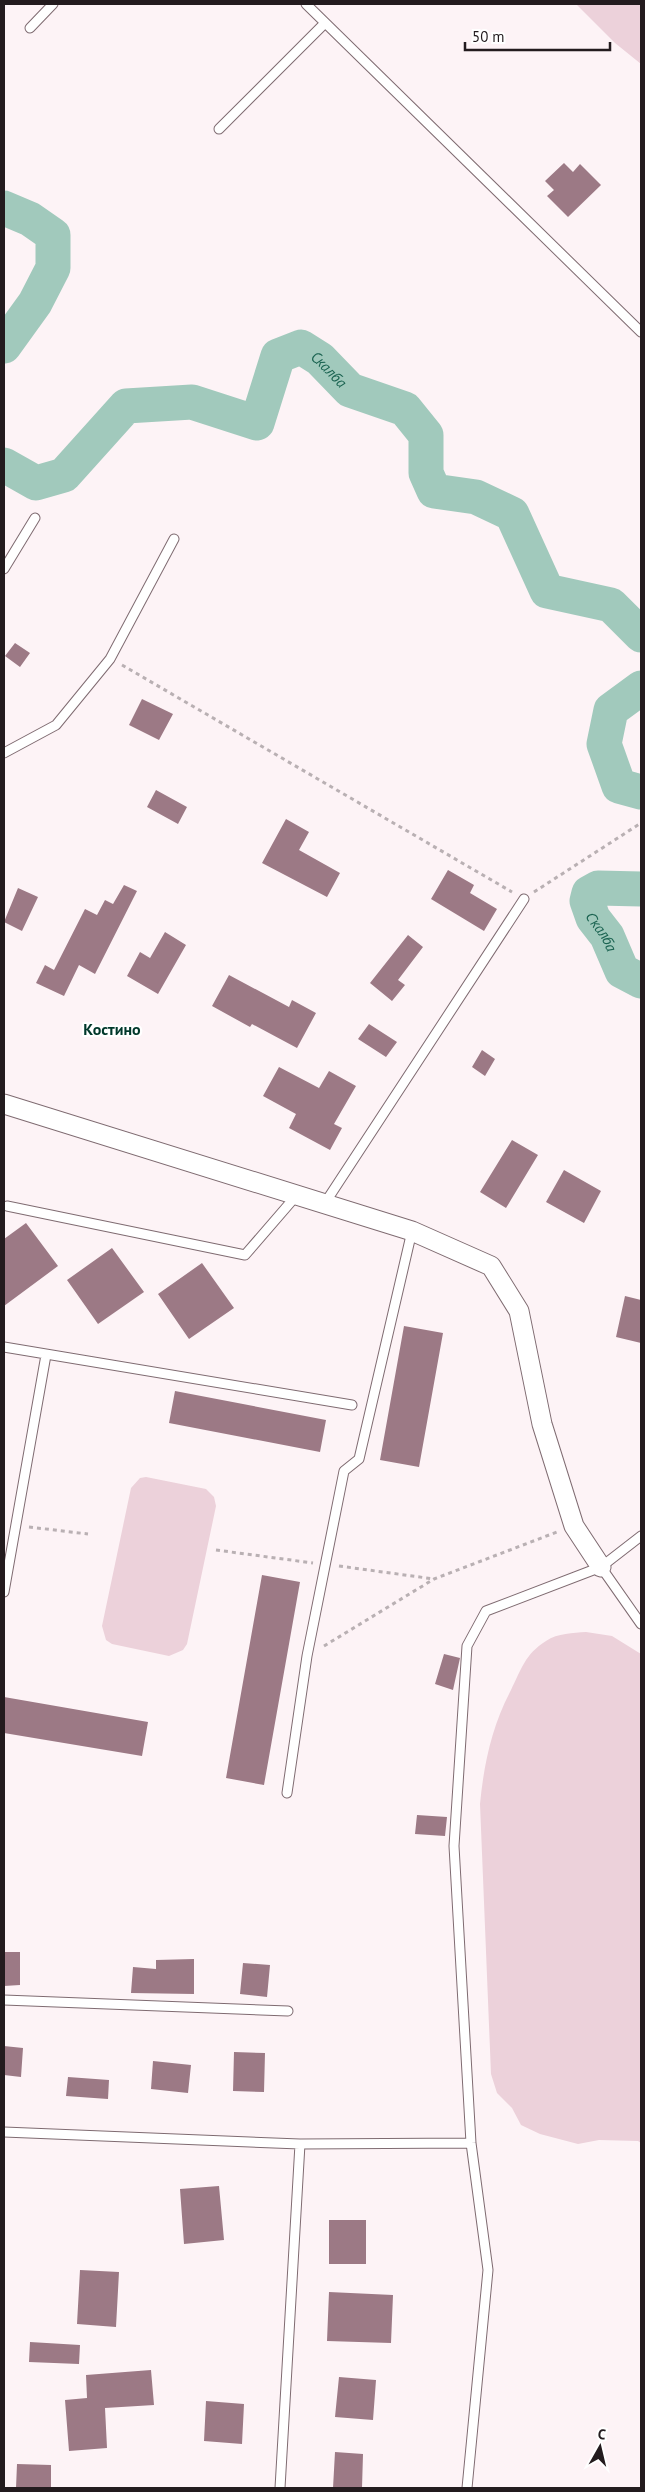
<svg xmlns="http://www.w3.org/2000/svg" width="645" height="2492" font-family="'PT Sans',sans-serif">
  <rect width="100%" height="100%" fill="#fdf3f6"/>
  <path fill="#ecd1da" d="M576 4H641V64L615 43Z
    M146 1477 206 1489 214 1497 216 1506 187 1644 183 1650 169 1656 112 1644 106 1640 102 1626 131 1488 140 1478Z
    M586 1632 612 1636 641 1654V2143L638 2141 599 2140 578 2144 540 2134 521 2125 512 2108 497 2093 491 2074 480 1804C484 1763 492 1726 511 1690 521 1670 525 1654 546 1641 558 1633 573 1633 586 1632Z"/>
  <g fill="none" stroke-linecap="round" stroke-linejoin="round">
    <g stroke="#a1c9bc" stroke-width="35">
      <path d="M4 208 30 219 53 235V268L35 303 4 346"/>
      <path id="s1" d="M4 465 36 483 64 475 126 406 192 402 257 423 278 356 301 347 320 359 350 390 405 409 426 435V473L434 491 476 497 512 514 547 591 611 605 641 635"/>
      <path d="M641 688 611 710 604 744 619 786 641 792"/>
      <path id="s2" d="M641 889 598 888 589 893 587 901 593 918 607 936 622 971 641 981"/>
    </g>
  </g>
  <path fill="#9c7985" d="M564 163 573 172 580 164 601 185 568 217 547 196 554 190 545 181Z
    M15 643 30 653 20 667 5 656Z
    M142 699 173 714 159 740 129 725Z
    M156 790 187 807 178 824 147 807Z
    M286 819 309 832 299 850 340 873 327 897 262 863Z
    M448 870 474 885 470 893 497 909 484 931 431 899Z
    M124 885 137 891 95 974 79 965 64 996 36 983 45 965 54 970 85 909 97 915 105 900 113 904Z
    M18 888 38 897 22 931 4 922Z
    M165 932 186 945 158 994 127 976 140 952 150 958Z
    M408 935 423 947 398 980 405 985 392 1001 370 983Z
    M229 975 289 1007 292 1000 316 1013 297 1048 252 1024 250 1027 212 1006Z
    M369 1024 397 1042 386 1057 358 1039Z
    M482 1050 495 1059 485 1076 472 1067Z
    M279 1067 319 1088 329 1071 356 1086 334 1124 342 1128 330 1150 289 1128 296 1114 263 1096Z
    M512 1140 538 1155 506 1208 480 1192Z
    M564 1170 601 1191 584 1223 546 1202Z
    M26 1223 58 1266 4 1306V1239Z
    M112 1248 144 1292 98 1324 67 1280Z
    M202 1263 234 1308 189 1339 158 1294Z
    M625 1296 641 1300V1343L616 1337Z
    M404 1326 443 1333 419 1467 380 1460Z
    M175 1391 326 1420 320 1452 169 1423Z
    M262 1575 300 1582 264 1785 226 1778Z
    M444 1654 460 1658 453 1690 435 1684Z
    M4 1697 148 1722 142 1756 4 1733Z
    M417 1815 447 1817 445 1836 415 1834Z
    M4 1952H20V1985L4 1986Z
    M194 1959V1994L131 1993 133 1967 156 1969V1960Z
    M243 1963 270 1965 267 1997 240 1994Z
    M4 2046 23 2048 21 2077 4 2075Z
    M234 2052 265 2053 264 2092 233 2091Z
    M153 2061 191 2065 188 2093 151 2089Z
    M68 2077 109 2080 108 2099 66 2096Z
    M219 2186 224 2240 184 2244 180 2189Z
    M329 2220H366V2264H329Z
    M80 2270 119 2272 116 2327 77 2324Z
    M329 2292 393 2295 391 2343 327 2341Z
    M30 2342 80 2345 79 2364 29 2362Z
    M151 2370 154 2405 105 2408 107 2448 69 2451 65 2400 87 2398 86 2375Z
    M339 2377 376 2380 373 2420 335 2417Z
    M206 2401 244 2404 242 2444 204 2441Z
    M335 2452 363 2454 362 2488H333Z
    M17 2464 51 2465V2488H16Z"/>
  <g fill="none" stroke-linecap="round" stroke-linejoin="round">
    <g stroke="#7f6b71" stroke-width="11">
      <path id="lane" d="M306 4 641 332
        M30 28 53 4
        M219 129 325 23
        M4 569 35 518
        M4 753 56 725 110 659 174 539
        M325 1203 524 899
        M7 1206 245 1255 296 1196
        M4 1347 352 1405
        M601 1567 641 1624
        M4 1592 46 1355
        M287 1793 307 1656 344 1471 359 1459 412 1231
        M4 2000 288 2011
        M4 2132 300 2144 471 2143
        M280 2488 300 2144
        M467 2488 488 2270 471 2143 454 1846 467 1646 486 1611 601 1567 641 1536"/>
    </g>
    <g stroke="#7f6b71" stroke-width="21">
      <path id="street" d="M4 1104 412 1231 491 1266 519 1311 542 1424 574 1526 601 1567"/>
    </g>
    <path stroke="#b9b0b3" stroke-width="3" stroke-dasharray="4 4" stroke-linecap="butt" d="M122 665 512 892
      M534 892 641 823
      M29 1527 88 1534
      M216 1550 313 1563
      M339 1566 434 1579
      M324 1646 434 1579 557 1532"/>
    <use href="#lane" stroke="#fff" stroke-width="9"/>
    <use href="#street" stroke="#fff" stroke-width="19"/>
  </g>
  <g text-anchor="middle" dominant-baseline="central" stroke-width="4.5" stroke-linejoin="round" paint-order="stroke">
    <g font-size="15" font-style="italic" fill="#1c6452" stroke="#fff">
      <text stroke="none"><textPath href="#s1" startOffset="424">Скалба</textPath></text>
      <text stroke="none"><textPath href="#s2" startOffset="96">Скалба</textPath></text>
    </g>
    <g font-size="16" font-weight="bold" fill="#00382b" stroke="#fff">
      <text x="112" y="1029">Костино</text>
    </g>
  </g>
  <rect width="645" height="2492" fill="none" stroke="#231b1e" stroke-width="10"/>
  <g transform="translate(600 2447) rotate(8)" stroke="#ffffff" stroke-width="4" paint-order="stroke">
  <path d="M0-4L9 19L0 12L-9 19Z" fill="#231b1e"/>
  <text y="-8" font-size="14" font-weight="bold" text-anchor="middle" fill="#231b1e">С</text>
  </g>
  <path d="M465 42v8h145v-8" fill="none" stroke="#231b1e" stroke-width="2.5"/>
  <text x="472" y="42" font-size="15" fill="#231b1e" stroke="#ffffff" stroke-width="4" paint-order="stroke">50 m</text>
</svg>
